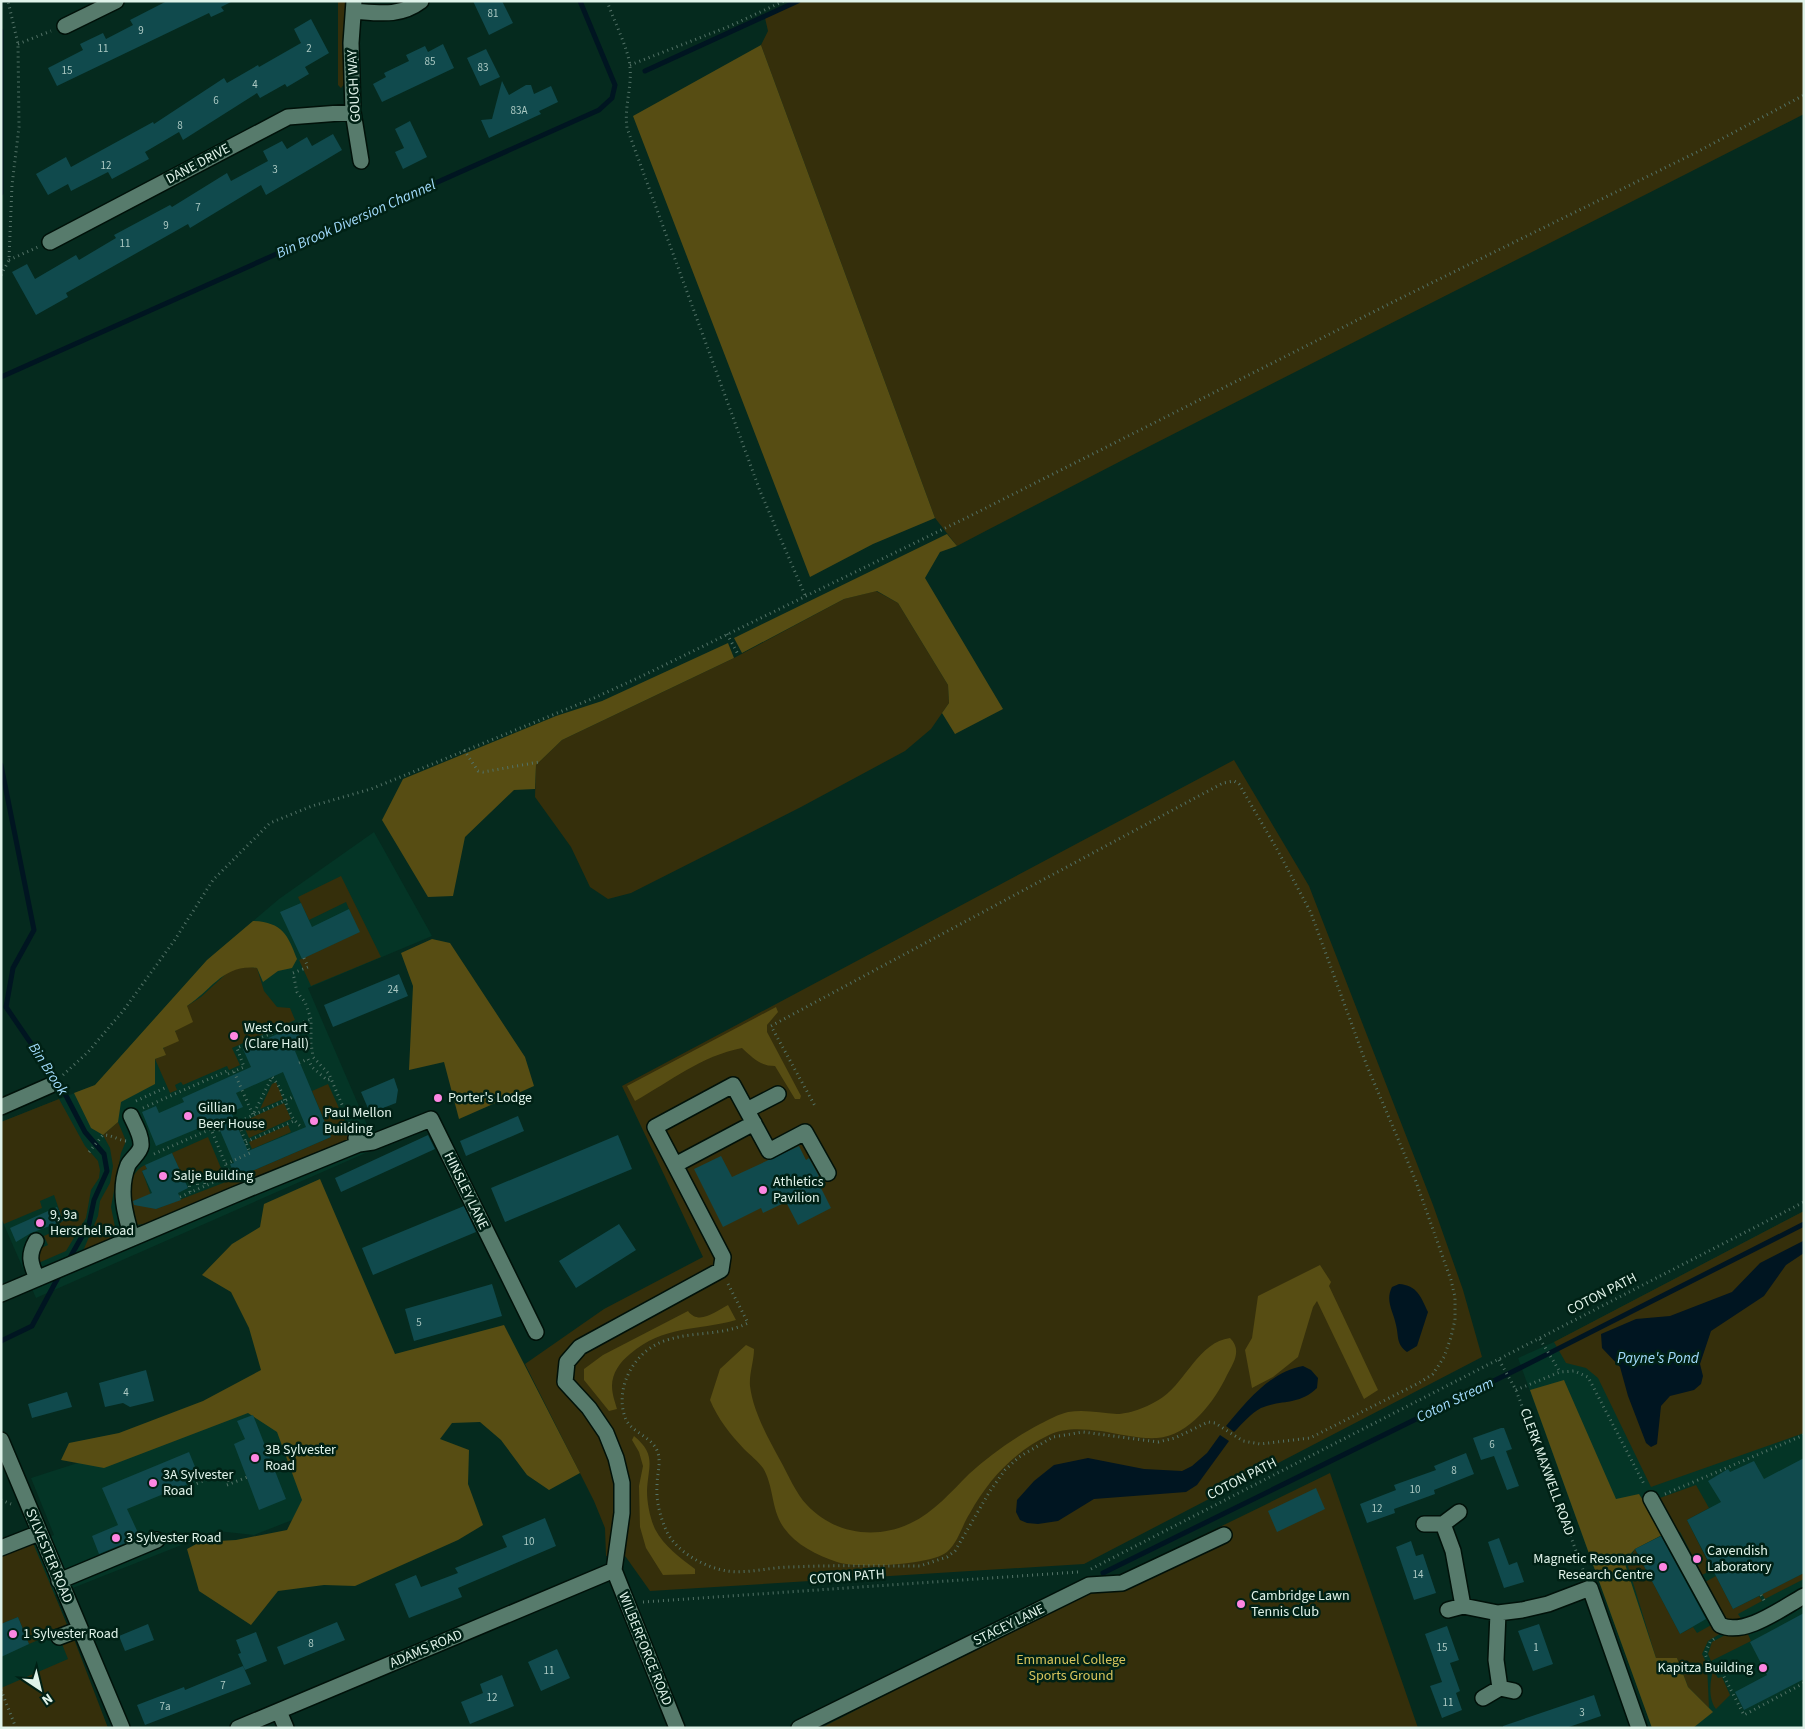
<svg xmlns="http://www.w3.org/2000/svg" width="1805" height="1729" font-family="'Source Sans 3',sans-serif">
  <rect width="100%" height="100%" fill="#052a1e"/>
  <path fill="#043526" d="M374 832 432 936 308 988 377 1148 36 1298 1 1218V1122L95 1085 207 960 279 899Z
    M1804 1211V1728H1652L1518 1358 1554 1342Z
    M277 1399 323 1508 254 1535 217 1531 55 1595 108 1728H1V1556L54 1535 31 1478Z"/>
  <path fill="#352f0b" d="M338 1H345V83L341 88 338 85Z
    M801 1H1804V114C1522 258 1238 399 957 546L935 518 761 45 768 31 765 18Z
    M876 591 898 603 948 685 949 703 931 729 905 751 801 807 631 893 608 899 590 887 571 847 535 797 536 765 562 740 734 658 844 599Z
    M1234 760 1309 886 1433 1205 1463 1290 1482 1357 1084 1564 650 1591 623 1553 606 1556 605 1528 594 1501 525 1364 604 1309 703 1257 622 1086Z
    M341 876 381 957 311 986 299 960 359 932 346 902 309 920 298 897Z
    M242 966 257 968 264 991 277 1007 290 1008 295 1020 232 1048 240 1065 229 1070 227 1066 183 1085 181 1082 175 1085 177 1090 170 1093 155 1059 165 1055 163 1049 175 1032 187 1006 201 997 228 972Z
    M276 1082 283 1099 260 1109 272 1084Z
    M328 1084 349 1130 350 1137 346 1141 152 1223 136 1225C125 1208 125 1174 145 1165L147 1169 142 1171 156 1209 236 1178 331 1137 312 1091Z
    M59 1099 85 1146 98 1161 100 1170 99 1178 91 1190 86 1218 66 1251 36 1264V1250L48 1245 44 1236 57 1230 55 1225 63 1221 54 1195 40 1201 42 1208 4 1224 1 1218V1122Z
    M284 1103 291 1119 249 1138 242 1122Z
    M118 1122 126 1141 121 1153 111 1207 116 1232 111 1239 83 1251 98 1216 100 1201 110 1183 113 1166 110 1148 103 1135Z
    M288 1125 291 1132 252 1149 249 1142Z
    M208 1137 223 1173 185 1182 172 1153Z
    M1804 1211V1433L1651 1487 1598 1378 1586 1368 1566 1363 1554 1342Z
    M1330 1473 1418 1728H821L1095 1588Z
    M1696 1485 1709 1508 1687 1520 1712 1570 1702 1575 1696 1574 1695 1570 1699 1568 1680 1532 1675 1534 1657 1499Z
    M33 1543 68 1627 29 1644 18 1617 1 1624V1556Z
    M1635 1549 1680 1634 1693 1627 1697 1633 1713 1624 1723 1632 1708 1641 1702 1654 1707 1664 1709 1708 1688 1687 1677 1658H1656L1627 1563Z
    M1804 1573V1579L1765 1599 1762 1594Z
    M1716 1576 1733 1609 1759 1596 1762 1601 1738 1614 1744 1623H1728L1717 1614 1722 1611 1709 1587 1704 1589 1705 1582Z
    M1747 1632 1751 1641 1711 1661 1708 1654 1712 1642 1727 1634Z
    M74 1639 108 1728H1V1688L68 1659 62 1644Z
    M1713 1670 1718 1678 1722 1677 1730 1695 1716 1709C1708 1699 1710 1682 1713 1670Z"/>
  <path fill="#574d13" d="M761 45 935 518 873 544 810 577 633 116Z
    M947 534 957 546 940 552 925 578 1003 709 955 734 942 713 949 703 948 685 898 603 877 591 844 599 742 653 734 638Z
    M728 643 734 658 562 740 536 765 535 789 514 790 465 837 453 896 428 897 382 820 403 779 556 716 602 701Z
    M253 921C282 922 288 935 297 959L292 968 278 971 263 982 257 968C223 964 212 990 187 1006L193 1022 175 1031 179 1041 163 1048 166 1055 155 1059V1084L121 1102 118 1122 103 1135 91 1128 74 1093 95 1085 207 960Z
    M432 939 450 943 525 1057 534 1086 459 1119 444 1062 409 1070 413 986 401 953Z
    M776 1007 778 1012 767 1025V1032L801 1096 800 1099H795L775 1066C760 1066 753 1058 742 1048 701 1056 671 1081 635 1101L627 1086Z
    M320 1179 395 1354 504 1325 580 1473 549 1490 527 1475 501 1440 480 1422 452 1423 440 1439 469 1450 468 1484 483 1525 458 1540 355 1586 324 1585 278 1591 251 1625 199 1591 187 1549 200 1542 236 1540 287 1530 302 1500 277 1432 248 1413 104 1468 61 1460 69 1443 119 1433 203 1401 261 1370 249 1328 231 1292 202 1275 232 1244 260 1227 264 1204Z
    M1320 1265 1331 1282 1329 1286 1378 1390 1364 1399 1317 1301 1313 1307 1298 1357 1273 1377 1252 1388 1245 1350 1252 1338 1258 1296Z
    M728 1305 736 1320C696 1331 664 1325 630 1354 620 1362 612 1373 612 1386 612 1394 615 1402 617 1409L609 1411 584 1380V1369L603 1355 688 1311C699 1326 716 1311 728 1305Z
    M1230 1338C1242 1350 1234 1362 1227 1375 1215 1401 1189 1436 1157 1438 1139 1439 1119 1434 1101 1431 1084 1429 1065 1427 1049 1435 1015 1451 988 1480 970 1513 962 1525 959 1541 947 1552 932 1565 856 1569 837 1562 817 1555 796 1545 784 1528 771 1510 774 1486 763 1468 758 1461 750 1455 744 1449 730 1434 718 1419 710 1400L720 1369 746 1345 754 1349C754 1361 749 1374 750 1386 753 1411 768 1438 780 1460 788 1474 796 1494 807 1505 834 1534 876 1540 911 1523 933 1513 952 1491 969 1474 990 1455 1015 1437 1040 1424 1048 1420 1059 1414 1068 1412 1085 1409 1101 1413 1117 1414 1131 1414 1152 1405 1163 1397 1186 1381 1199 1342 1230 1338Z
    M1564 1380 1616 1499 1639 1494 1664 1534 1635 1549 1624 1561 1656 1658H1677L1688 1687 1713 1712 1693 1728H1652L1530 1390Z
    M634 1436C657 1455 648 1466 647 1491 647 1503 650 1518 655 1529 664 1546 680 1558 695 1569V1574L663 1575 646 1548 640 1527 639 1486 643 1466 639 1452 632 1440Z"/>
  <path fill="#001521" d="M1803 1241 1804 1253 1786 1265 1764 1296 1711 1331 1700 1364 1703 1376 1701 1384 1694 1390 1670 1396 1661 1406 1657 1444 1651 1447 1646 1443 1628 1396 1620 1367 1602 1348 1601 1334 1636 1319 1670 1316 1732 1292 1760 1263Z
    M1399 1284C1417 1285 1421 1297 1428 1312L1417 1346 1407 1352C1396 1344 1399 1337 1396 1325 1393 1310 1385 1301 1392 1287Z
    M1303 1366 1311 1370 1318 1378 1317 1388C1298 1406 1283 1399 1261 1408 1251 1413 1242 1424 1234 1432L1226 1426C1247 1401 1270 1372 1303 1366Z
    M1220 1435 1229 1441 1197 1485 1186 1492 1094 1499 1058 1521 1038 1524 1027 1523 1020 1520 1016 1512 1017 1500 1034 1481 1054 1465 1088 1458 1144 1469 1182 1471 1192 1466 1207 1453Z"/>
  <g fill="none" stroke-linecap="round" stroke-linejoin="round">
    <path stroke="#001521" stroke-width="5" d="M1 31V193
      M645 71 798 1
      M1 377 599 110 612 98 615 85 580 1
      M1 765 34 930 13 968 6 1007 63 1090 85 1132 104 1154 107 1171 94 1200 89 1224 68 1261
      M1 1341 32 1326 61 1272
      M1103 1573 1522 1367 1804 1224"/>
  </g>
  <path fill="#104a4d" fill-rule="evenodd" d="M167 1H233L221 7 224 11 211 17 209 13 57 86 48 68 83 50 80 44 103 33 106 39 133 25 130 20Z
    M473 1H502L513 23 489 35Z
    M311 19 329 53 305 67 309 74 287 87 285 84 260 98 257 93 183 140 179 132 145 152 149 159 112 179 108 172 71 191 68 184 48 195 36 174 66 157 71 167 153 122 154 124 224 78 227 83 258 65 259 67 301 43 294 29Z
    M443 44 454 68 382 102 373 84 386 77 384 73 409 61 406 55 425 46 428 52Z
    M486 49 500 77 480 86 467 58Z
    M502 81 509 95 526 85H531L534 94 551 86 558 102 539 111 541 114 489 138 481 120 492 119Z
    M410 121 427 157 403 169 395 152 404 148 395 129Z
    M333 134 342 150 317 165 266 195 261 185 190 228 188 224 66 293 68 297 36 315 12 272 27 264 35 279 76 255 79 260 116 238 114 235 170 205 172 207 227 173 231 181 268 161 263 151 282 141 287 149 307 137 312 146Z
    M301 903 312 927 349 909 360 932 302 959 280 912Z
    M399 974 408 996 333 1027 324 1005Z
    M296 1026 304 1047 295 1051 331 1137 236 1178 230 1164 234 1163 216 1121 156 1146 142 1112 156 1106 159 1113 184 1102 182 1098 251 1067 243 1049ZM283 1072 306 1127 248 1151 231 1112 243 1107 236 1093Z
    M394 1078 398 1090 396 1103 370 1113 361 1092Z
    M518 1116 524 1131 466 1156 460 1141Z
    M428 1135 435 1149 341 1192 335 1178Z
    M618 1135 632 1169 505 1222 491 1188Z
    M799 1146 806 1160 809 1158 819 1176 816 1178 831 1208 798 1225 786 1202 763 1213 761 1208 723 1227 694 1169 721 1156 732 1177Z
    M172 1153 188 1188 178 1193 181 1200 156 1209 134 1205 133 1201 152 1193 142 1171 147 1169 145 1165Z
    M464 1206 476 1232 373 1275 362 1248Z
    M57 1207 63 1221 31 1233 16 1242 10 1228Z
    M619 1224 636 1250 576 1288 559 1261Z
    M492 1284 502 1316 414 1341 405 1309Z
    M146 1370 154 1401 130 1407 123 1403 105 1407 99 1383Z
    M67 1392 72 1407 32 1418 28 1404Z
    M253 1415 286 1499 259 1510 234 1444 245 1439 237 1421Z
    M1501 1428H1504L1512 1449 1506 1451 1519 1486 1507 1490 1494 1456 1481 1460 1473 1438Z
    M189 1452 200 1479 127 1509 140 1537 99 1554 92 1536 118 1525 102 1488Z
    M1466 1453 1474 1474 1434 1490 1435 1494 1394 1509 1395 1513 1367 1523 1360 1504 1396 1490 1394 1485 1436 1470 1434 1466Z
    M1804 1458V1573L1733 1609 1687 1520 1721 1502 1708 1481 1728 1469 1730 1472 1754 1461 1764 1479Z
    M1316 1488 1325 1509 1277 1532 1268 1511Z
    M545 1518 556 1546 458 1588 462 1597 409 1618 395 1584 416 1575 421 1587 458 1573 455 1568 507 1547 502 1536Z
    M1661 1536 1706 1619 1680 1634 1635 1549Z
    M1499 1538 1509 1565 1517 1562 1524 1582 1504 1588 1488 1542Z
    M1411 1541 1416 1556 1423 1554 1436 1593 1414 1600 1396 1547Z
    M1804 1613V1679L1744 1710 1735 1692 1767 1675 1750 1642Z
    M18 1617 29 1644 1 1657V1624Z
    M337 1622 345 1640 284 1665 277 1647Z
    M148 1624 154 1640 125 1651 119 1636Z
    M1539 1624 1553 1664 1533 1671 1518 1631Z
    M1447 1626 1459 1660 1450 1663 1460 1691 1456 1693 1462 1710 1442 1718 1430 1686 1442 1682 1425 1634Z
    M256 1632 267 1661 245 1670 238 1654 241 1653 236 1640Z
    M557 1649 570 1678 541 1691 528 1662Z
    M243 1666 251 1684 145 1725 137 1705 184 1687 185 1690Z
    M502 1675 514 1706 470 1724 461 1702 483 1693 480 1684Z
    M1594 1695 1601 1716 1566 1728H1503V1726Z"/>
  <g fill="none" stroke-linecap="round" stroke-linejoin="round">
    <g stroke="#001109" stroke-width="18">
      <path id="minor" d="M354 1 351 43 353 112 361 161
        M354 11C379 13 400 17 421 1
        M65 26 116 1
        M50 242 288 117 353 112
        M1 1107 51 1085
        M747 1110 778 1094
        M131 1116C135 1125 142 1136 141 1146 140 1153 131 1159 128 1165 118 1190 125 1214 132 1238
        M754 1123 675 1165 655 1127 733 1085 769 1151 805 1132 828 1173
        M359 1144 373 1142 431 1119 536 1332
        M675 1165 723 1257 721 1270 580 1347 567 1362 565 1382 589 1408 606 1433 616 1458 622 1483V1513L614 1570 677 1728
        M36 1241C28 1255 30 1263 37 1278
        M1 1294 234 1195 359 1144 356 1138
        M1 1440 122 1728
        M1651 1499 1720 1625C1744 1637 1782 1608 1804 1596
        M1424 1524H1443L1459 1512
        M1443 1524 1453 1551 1463 1606
        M1 1548 39 1533
        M59 1581 157 1540
        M1448 1610 1463 1606 1498 1613 1522 1610 1548 1604 1590 1588 1639 1728
        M1498 1613 1496 1660 1500 1688
        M59 1637 80 1629
        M1483 1698 1500 1688 1514 1691
        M279 1711 286 1728
        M238 1728 614 1570
        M799 1728 1089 1585 1122 1583 1224 1535"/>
    </g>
    <path stroke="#537267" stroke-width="3" stroke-dasharray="1 4" stroke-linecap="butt" d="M607 1C613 19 629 50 630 67 632 88 624 107 627 128L760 491 805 595
      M18 44 51 31
      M630 65 730 26 784 1
      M9 260 38 247
      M1 275 9 260 12 185 19 127 18 44 8 1
      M727 634 739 656
      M464 750 478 771 483 772 539 762
      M304 958 308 967 293 973 297 992 305 1002 311 1019V1043L313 1057 329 1074 351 1126
      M299 1063 308 1059 312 1067 327 1080 331 1079
      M234 1072 253 1115 272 1077C287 1093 284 1115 303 1128
      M63 1075 88 1052 123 1011 174 941 213 880 270 823 312 806 371 789 594 698 642 676 970 516 1397 300 1697 152 1804 95
      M136 1101 167 1087
      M143 1108 227 1071 228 1074 244 1067 237 1048 293 1024 297 1025 311 1019
      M236 1123 293 1097
      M246 1142 294 1121
      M89 1152 103 1135C113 1135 117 1140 127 1141
      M154 1154 211 1129 220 1130
      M226 1164 250 1153 238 1122
      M204 1178 205 1186
      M197 1179 198 1189
      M189 1181 190 1192
      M180 1197 230 1175 211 1129
      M728 1284 748 1323C722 1336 695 1331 667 1340 636 1349 614 1386 625 1417 630 1433 653 1436 658 1453 661 1464 657 1474 657 1486 656 1501 660 1516 666 1530 676 1552 704 1567 727 1571 748 1574 770 1567 791 1567 834 1565 877 1566 920 1566L947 1557 955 1551 990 1491 1005 1470 1019 1457 1053 1437 1083 1432 1158 1442 1175 1438 1208 1422 1215 1423 1243 1441 1260 1444 1310 1438 1419 1383 1433 1374 1444 1357 1451 1337 1455 1320V1297L1451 1280 1415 1179 1367 1066 1311 913 1278 851 1239 784 1234 781 1223 783 771 1026 815 1106
      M1540 1339 1560 1372
      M1499 1360 1516 1390 1585 1575
      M1516 1390 1560 1372 1574 1371 1588 1377 1645 1486
      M227 1485 250 1476
      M166 1490 170 1499
      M1665 1494 1804 1435
      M169 1495 225 1472 230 1484
      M1 1500 11 1504
      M1091 1569 1804 1202
      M1761 1595 1765 1602
      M643 1602 1078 1572
      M1714 1639 1710 1642 1705 1654 1710 1666 1720 1669 1744 1715 1804 1683
      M1 1690 16 1728"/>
    <use href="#minor" stroke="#577b6c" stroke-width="15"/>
  </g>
  <g fill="#fd86e2" stroke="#002115" stroke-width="2">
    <circle cx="234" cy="1036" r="5"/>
    <circle cx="438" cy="1098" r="5"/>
    <circle cx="188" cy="1116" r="5"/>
    <circle cx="314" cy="1121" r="5"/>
    <circle cx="163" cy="1176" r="5"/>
    <circle cx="763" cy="1190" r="5"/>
    <circle cx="40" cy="1223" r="5"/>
    <circle cx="255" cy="1458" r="5"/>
    <circle cx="153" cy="1483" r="5"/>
    <circle cx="116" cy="1538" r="5"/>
    <circle cx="1697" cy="1559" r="5"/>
    <circle cx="1663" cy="1567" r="5"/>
    <circle cx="1241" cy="1604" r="5"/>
    <circle cx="13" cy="1634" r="5"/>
    <circle cx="1763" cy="1668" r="5"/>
  </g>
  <g text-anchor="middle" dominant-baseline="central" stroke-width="5" stroke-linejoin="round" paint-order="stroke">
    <g font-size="11" fill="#acc9c3">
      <text x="493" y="13">81</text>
      <text x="141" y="30">9</text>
      <text x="103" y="48">11</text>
      <text x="309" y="48">2</text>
      <text x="430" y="61">85</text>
      <text x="483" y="67">83</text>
      <text x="67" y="70">15</text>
      <text x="255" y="84">4</text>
      <text x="216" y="100">6</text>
      <text x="519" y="110">83A</text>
      <text x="180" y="125">8</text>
      <text x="106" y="165">12</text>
      <text x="275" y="169">3</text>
      <text x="198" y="207">7</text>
      <text x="166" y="225">9</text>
      <text x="125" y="243">11</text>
      <text x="393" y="989">24</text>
      <text x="419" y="1322">5</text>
      <text x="126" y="1392">4</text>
      <text x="1492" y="1444">6</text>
      <text x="1454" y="1470">8</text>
      <text x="1415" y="1489">10</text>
      <text x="1377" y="1508">12</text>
      <text x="529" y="1541">10</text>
      <text x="1418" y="1574">14</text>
      <text x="311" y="1643">8</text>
      <text x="1442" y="1647">15</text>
      <text x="1536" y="1647">1</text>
      <text x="549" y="1670">11</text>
      <text x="223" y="1685">7</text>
      <text x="492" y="1697">12</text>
      <text x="1448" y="1702">11</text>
      <text x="165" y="1706">7a</text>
      <text x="1582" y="1712">3</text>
    </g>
    <g font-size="14" fill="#e0f3ea" stroke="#002115">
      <text transform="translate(354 86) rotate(-93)">GOUGH WAY</text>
      <text transform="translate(198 164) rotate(-28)">DANE DRIVE</text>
      <text transform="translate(466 1191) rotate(64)">HINSLEY LANE</text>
      <text transform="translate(1602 1294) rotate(-27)">COTON PATH</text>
      <text transform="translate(1547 1472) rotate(70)">CLERK MAXWELL ROAD</text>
      <text transform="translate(1242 1479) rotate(-27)">COTON PATH</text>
      <text transform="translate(49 1556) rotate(67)">SYLVESTER ROAD</text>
      <text transform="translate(847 1577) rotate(-4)">COTON PATH</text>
      <text transform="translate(1009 1625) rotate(-26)">STACEY LANE</text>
      <text transform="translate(426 1649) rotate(-23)">ADAMS ROAD</text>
      <text transform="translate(645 1649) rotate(68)">WILBERFORCE ROAD</text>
    </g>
    <g font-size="14" fill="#e0f3ea" stroke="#002115" text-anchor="start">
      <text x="244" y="1028">West Court<tspan x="244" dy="16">(Clare Hall)</tspan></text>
      <text x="448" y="1098">Porter's Lodge</text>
      <text x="198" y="1108">Gillian<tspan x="198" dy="16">Beer House</tspan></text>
      <text x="324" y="1113">Paul Mellon<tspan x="324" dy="16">Building</tspan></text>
      <text x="173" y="1176">Salje Building</text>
      <text x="773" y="1182">Athletics<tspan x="773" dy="16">Pavilion</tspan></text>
      <text x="50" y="1215">9, 9a<tspan x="50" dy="16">Herschel Road</tspan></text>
      <text x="265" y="1450">3B Sylvester<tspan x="265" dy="16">Road</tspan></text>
      <text x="163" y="1475">3A Sylvester<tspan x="163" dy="16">Road</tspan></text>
      <text x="126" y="1538">3 Sylvester Road</text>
      <text x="1707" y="1551">Cavendish<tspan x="1707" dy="16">Laboratory</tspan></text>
      <text x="1653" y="1559" text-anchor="end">Magnetic Resonance<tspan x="1653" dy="16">Research Centre</tspan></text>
      <text x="1251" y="1596">Cambridge Lawn<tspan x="1251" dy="16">Tennis Club</tspan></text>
      <text x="23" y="1634">1 Sylvester Road</text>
      <text x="1753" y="1668" text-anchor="end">Kapitza Building</text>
    </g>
    <g font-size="14" fill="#d7c45d" stroke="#002115">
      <text x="1071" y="1660">Emmanuel College<tspan x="1071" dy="16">Sports Ground</tspan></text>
    </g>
    <g font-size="15" font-style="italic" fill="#a2dcfd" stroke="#002115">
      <text transform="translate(356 219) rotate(-24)">Bin Brook Diversion Channel</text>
      <text transform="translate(48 1069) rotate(57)">Bin Brook</text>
      <text x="1658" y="1358">Payne's Pond</text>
      <text transform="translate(1455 1400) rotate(-26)">Coton Stream</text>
    </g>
  </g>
  <rect width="1805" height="1729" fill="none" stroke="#e0f3ea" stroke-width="5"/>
  <g transform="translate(40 1689) rotate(145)" stroke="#002115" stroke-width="4" paint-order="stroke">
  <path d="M0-4L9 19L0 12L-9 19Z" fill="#e0f3ea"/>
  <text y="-8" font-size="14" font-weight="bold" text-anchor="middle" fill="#e0f3ea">N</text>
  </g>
</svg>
